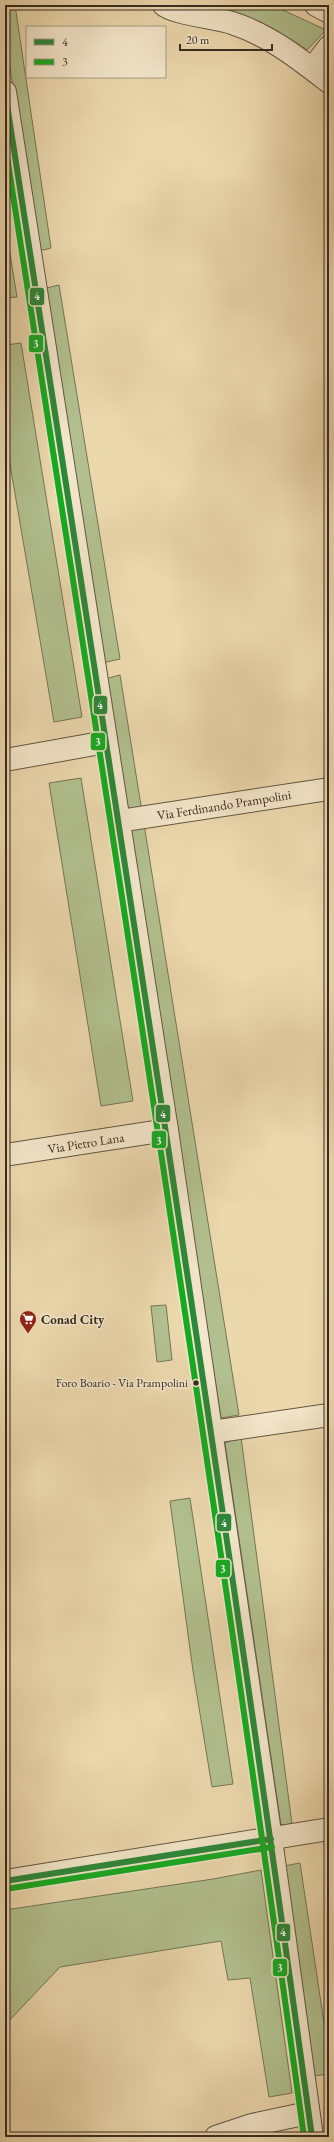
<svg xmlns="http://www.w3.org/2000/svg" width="334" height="2142" font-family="'EB Garamond',serif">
  <rect width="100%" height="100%" fill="#ecd8ad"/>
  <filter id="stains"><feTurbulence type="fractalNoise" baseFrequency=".005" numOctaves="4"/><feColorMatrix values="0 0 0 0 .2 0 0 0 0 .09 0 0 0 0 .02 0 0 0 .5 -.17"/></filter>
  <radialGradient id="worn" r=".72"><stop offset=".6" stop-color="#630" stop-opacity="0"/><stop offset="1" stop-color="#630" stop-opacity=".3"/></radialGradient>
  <path fill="#b2c08f" stroke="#747656" d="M5 5H15L51 248 39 251 5 37Z
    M195 5H272L326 30 307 50C274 25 234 16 195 5Z
    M5 223 17 297 5 298Z
    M59 285 120 659 102 663 42 289Z
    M21 343 82 717 54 722 5 435V345Z
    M120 675 239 1415 221 1418 105 679Z
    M81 778 133 1101 101 1106 49 783Z
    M166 1305 172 1360 157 1362 151 1306Z
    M241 1437 292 1824 281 1825 225 1443Z
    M190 1498 233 1784 212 1787 193 1671 170 1501Z
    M300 1863 329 2056V2074L313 2076 284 1866Z
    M261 1870 292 2093 269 2097 250 1978 228 1980 221 1941 60 1967 5 2025V1910L213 1879Z"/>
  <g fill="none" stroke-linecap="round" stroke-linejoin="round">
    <g stroke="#645642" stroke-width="24">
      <path id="minor" d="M164 5C172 13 218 18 232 23 269 35 298 58 329 82
        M316 5 329 12
        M312 69 329 47
        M5 760 106 742
        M119 821 329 789
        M5 1155 167 1130
        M212 1432 329 1415
        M5 1881 329 1829
        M216 2137 252 2125 308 2113"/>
    </g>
    <g stroke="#645642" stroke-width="24">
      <path id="tertiary" d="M5 92 167 1130 271 1839 312 2137"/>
    </g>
    <use href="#minor" stroke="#f3e6ca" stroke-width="22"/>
    <use href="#tertiary" stroke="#f3e6ca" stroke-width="22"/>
    <g stroke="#f3e6ca" stroke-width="9">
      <path id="bus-1" d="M5 92C111 773 218 1454 312 2137
        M5 1881 271 1839"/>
    </g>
    <g stroke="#f3e6ca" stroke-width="9">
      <path id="bus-2" d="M5 144C109 808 212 1471 304 2137
        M6 1889 272 1847"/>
    </g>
    <use href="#bus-1" stroke="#2c8839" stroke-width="6"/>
    <use href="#bus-2" stroke="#16aa22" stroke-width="6"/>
  </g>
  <defs>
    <g id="supermarket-pin" transform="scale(0.9)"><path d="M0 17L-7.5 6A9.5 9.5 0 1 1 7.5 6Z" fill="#8f2418" stroke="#f3e6ca"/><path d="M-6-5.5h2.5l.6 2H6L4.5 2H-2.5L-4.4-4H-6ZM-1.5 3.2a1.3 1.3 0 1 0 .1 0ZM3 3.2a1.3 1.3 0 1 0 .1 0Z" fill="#fff"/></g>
  </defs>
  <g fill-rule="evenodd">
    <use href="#supermarket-pin" x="28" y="1319"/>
  </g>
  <circle fill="#362b1e" stroke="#f3e6ca" stroke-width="1.5" cx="196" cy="1383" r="3.5"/>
  <g text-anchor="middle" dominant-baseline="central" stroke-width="3" stroke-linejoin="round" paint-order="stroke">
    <g font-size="12" fill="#362b1e" stroke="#f3e6ca" text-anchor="end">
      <text x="188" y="1383">Foro Boario - Via Prampolini</text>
    </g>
    <g font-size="13" fill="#362b1e" stroke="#f3e6ca">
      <text transform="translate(224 805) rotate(-9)">Via Ferdinando Prampolini</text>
      <text transform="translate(86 1143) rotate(-9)">Via Pietro Lana</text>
    </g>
    <g font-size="13" font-weight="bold" fill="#362b1e" stroke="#f3e6ca" text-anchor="start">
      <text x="41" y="1319">Conad City</text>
    </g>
  </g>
  <g stroke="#f3e6ca" stroke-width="1.5">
    <rect x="29" y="287" width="16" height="19" rx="4" fill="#2c8839"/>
    <rect x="28" y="334" width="16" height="19" rx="4" fill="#16aa22"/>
    <rect x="93" y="695" width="15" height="20" rx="4" fill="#2c8839"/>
    <rect x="90" y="732" width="16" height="19" rx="4" fill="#16aa22"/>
    <rect x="155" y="1104" width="16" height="19" rx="4" fill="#2c8839"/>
    <rect x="151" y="1130" width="16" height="19" rx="4" fill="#16aa22"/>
    <rect x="216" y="1513" width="16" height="19" rx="4" fill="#2c8839"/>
    <rect x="215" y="1559" width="16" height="19" rx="4" fill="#16aa22"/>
    <rect x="276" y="1923" width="15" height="19" rx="4" fill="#2c8839"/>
    <rect x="272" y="1958" width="16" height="19" rx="4" fill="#16aa22"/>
  </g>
  <g font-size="11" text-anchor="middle" font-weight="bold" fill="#fff">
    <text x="37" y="300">4</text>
    <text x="36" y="347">3</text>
    <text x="100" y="709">4</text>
    <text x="98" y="745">3</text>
    <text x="163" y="1118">4</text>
    <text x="159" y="1144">3</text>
    <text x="224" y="1527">4</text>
    <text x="223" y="1572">3</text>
    <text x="283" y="1936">4</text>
    <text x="280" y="1971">3</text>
  </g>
  <rect width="334" height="2142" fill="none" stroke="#ecd8ad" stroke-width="20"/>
  <rect x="6" y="6" width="322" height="2130" fill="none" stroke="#362b1e" stroke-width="2"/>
  <rect x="10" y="10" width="314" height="2122" fill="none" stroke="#362b1e"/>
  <rect x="26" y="26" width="140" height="52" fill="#f3e6ca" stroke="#a79b85"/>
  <rect x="34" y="39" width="20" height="6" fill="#2c8839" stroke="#a79b85"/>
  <text x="62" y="46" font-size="12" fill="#362b1e">4</text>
  <rect x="34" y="59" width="20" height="6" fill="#16aa22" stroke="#a79b85"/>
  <text x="62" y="66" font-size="12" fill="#362b1e">3</text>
  <path d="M180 44v6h92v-6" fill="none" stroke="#362b1e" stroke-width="2"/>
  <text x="186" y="44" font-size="12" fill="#362b1e" stroke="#f3e6ca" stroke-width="3" paint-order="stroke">20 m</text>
  <rect width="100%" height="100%" filter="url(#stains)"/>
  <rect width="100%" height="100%" fill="url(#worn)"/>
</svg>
